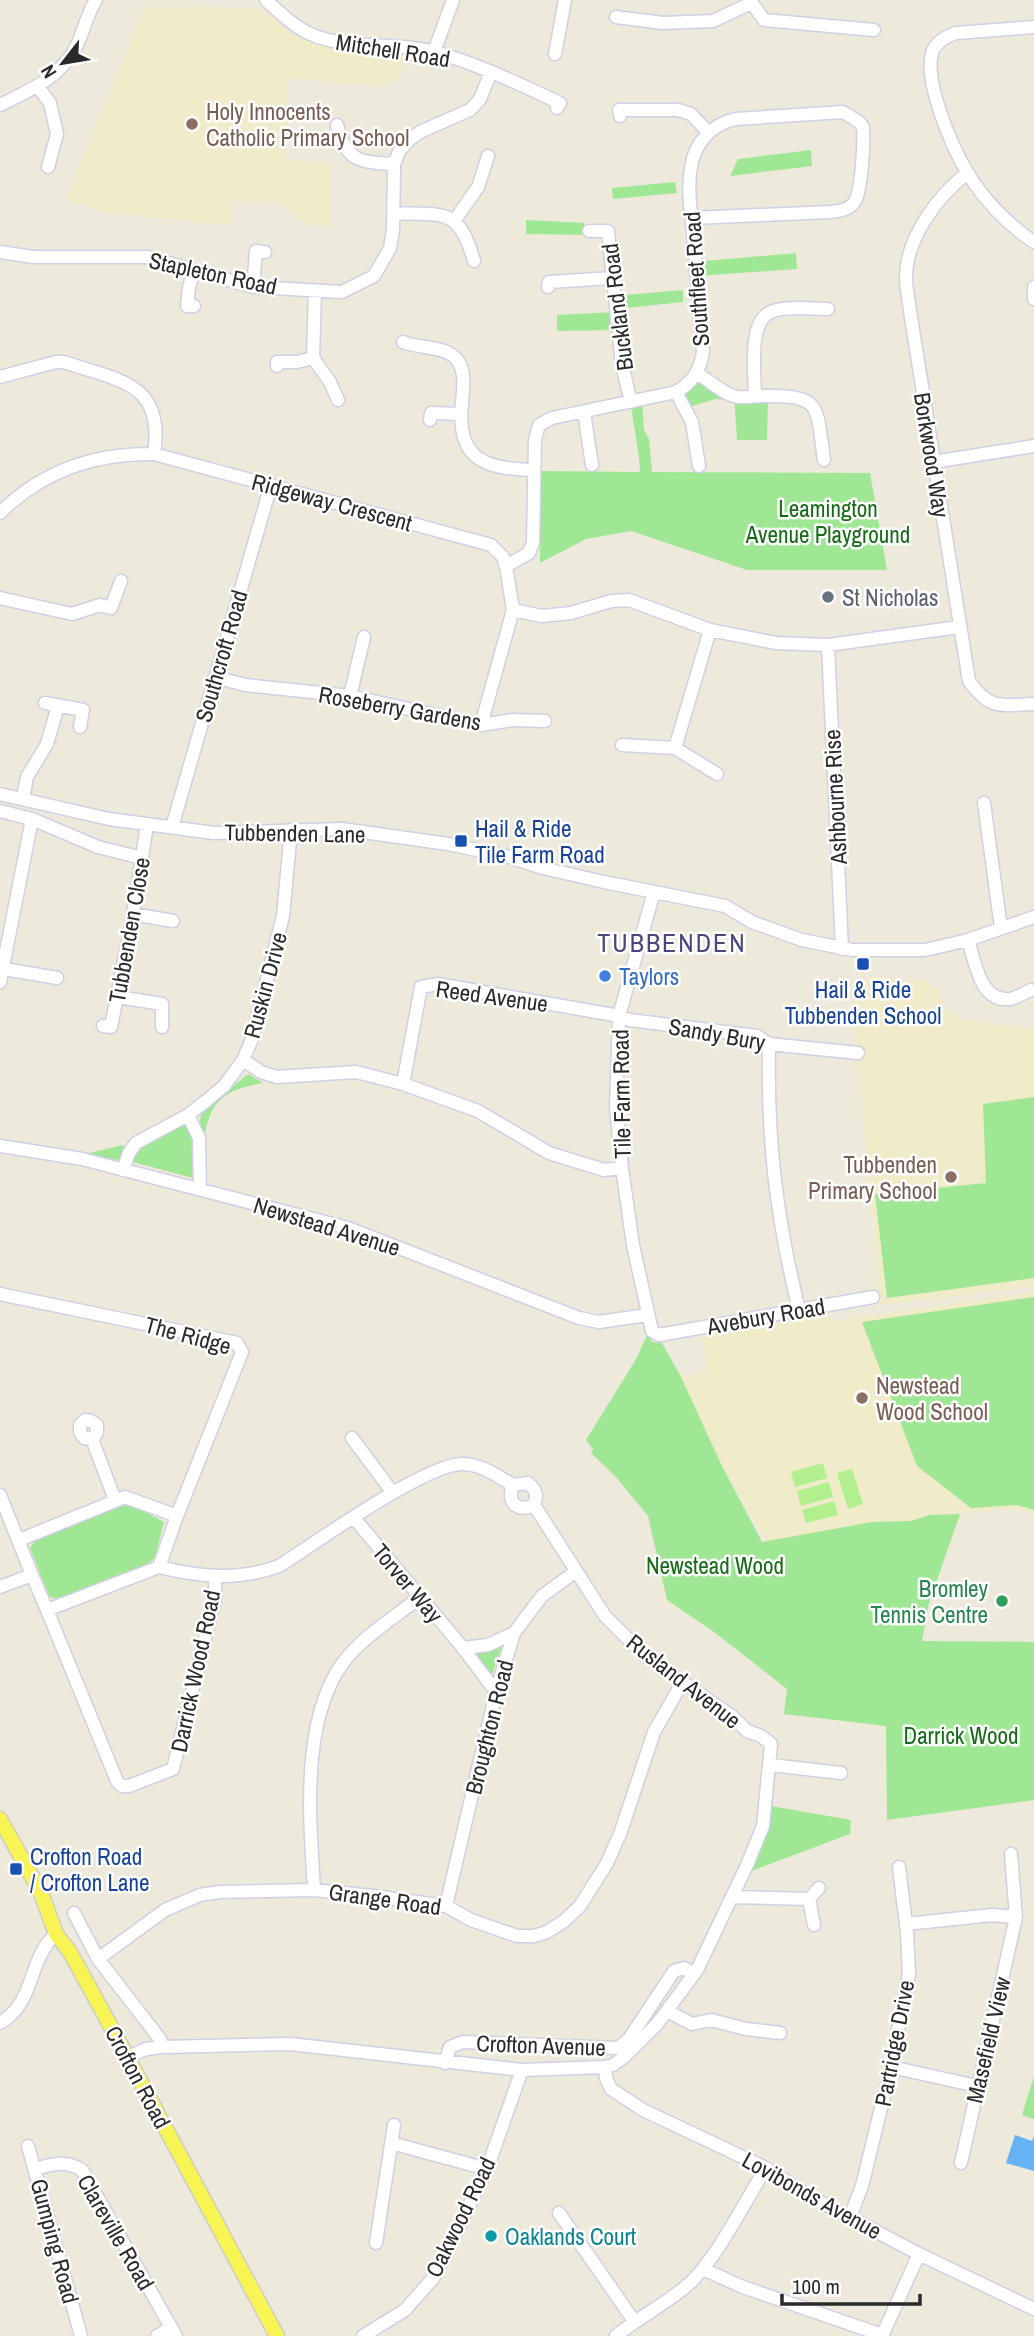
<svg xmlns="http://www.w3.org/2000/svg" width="1034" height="2336" font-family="'Archivo Narrow',sans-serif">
  <rect width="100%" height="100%" fill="#ede9db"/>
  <path fill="#f0ebc9" d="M145 7 261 8 282 27 299 37 325 44 404 52 399 78 384 87 288 78 286 160 330 162 329 227 307 224 282 203 232 201 230 226 106 212 66 199Z
    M872 976 895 979 896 983 914 980 925 981 937 989 947 1009 956 1018 1034 1030V1287L880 1305 852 1003 859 998 857 984Z
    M1034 1292V1515L1016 1509 930 1515 911 1521 872 1522 769 1542 760 1531 710 1441 681 1377 707 1371 702 1338 822 1315 829 1318 831 1321Z"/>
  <path fill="#9fe794" d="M811 150 812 166 730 176 738 159Z
    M675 182 677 193 613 199 612 188Z
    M526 220 584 223V235L526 234Z
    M796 253 797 269 697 276 695 262Z
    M683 290V302L626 308 624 295Z
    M616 312 618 330 557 331V315Z
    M699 380 730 400 715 399 689 407 684 392Z
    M734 396H768L767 440H737Z
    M642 400 644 430 649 439 652 472 870 473 887 570H747L631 531 586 539 540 563 541 471 640 472C639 447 633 427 631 402Z
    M248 1074 263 1083C224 1090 209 1101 204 1141L200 1122 201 1113Z
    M1034 1097V1278L887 1298 875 1194 986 1183 983 1104Z
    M183 1124 187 1126 192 1135 196 1173 193 1178 133 1162 137 1149Z
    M123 1145 125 1148 118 1160 85 1154Z
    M1034 1297V1510L1017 1505 971 1508 917 1466 862 1322Z
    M648 1333 652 1342 662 1343 681 1377 722 1466 762 1542 872 1522 911 1521 930 1515 960 1514 929 1603 922 1641 1034 1642V1800L887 1820 886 1726 784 1714 787 1689 714 1632 667 1600 648 1516 616 1477 591 1453 593 1449 586 1440 635 1361Z
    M130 1504 164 1522 155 1558 146 1565 58 1600 49 1596 30 1548 36 1539 120 1505Z
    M504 1641 491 1677 471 1652Z
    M771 1806 851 1820 850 1834 749 1872 769 1829Z
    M1034 2076V2119L1022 2115Z"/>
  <path fill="#b2ef8f" d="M823 1463 827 1478 795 1487 791 1472Z
    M852 1469 863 1504 848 1509 837 1473Z
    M829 1482 833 1497 801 1506 797 1491Z
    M834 1501 838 1515 806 1523 802 1510Z"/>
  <path fill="#67b2f5" d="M1015 2135 1032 2141 1034 2136V2171L1006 2163Z"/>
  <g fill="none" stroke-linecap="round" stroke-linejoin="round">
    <g stroke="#d0d0e4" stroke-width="15">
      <path id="minor" d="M266 0C279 12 292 25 308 33 347 51 394 41 435 52 478 64 519 84 560 103L557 108
        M750 0 764 20 874 30
        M616 17 663 23 713 21 751 3
        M1034 27 956 33C945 37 936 42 932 53 924 82 952 147 967 172 983 199 1008 225 1034 242
        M434 52 453 0
        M555 54 565 0
        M38 87 50 103 57 134 48 167
        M0 105C30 90 61 78 77 45 84 30 87 14 96 0
        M620 116 619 110H678L691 114 708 132
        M337 125C347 162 359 162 394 164
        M967 173C937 197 906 238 906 278 906 289 909 300 910 311L969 681C990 711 1001 705 1034 704
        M394 213C444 215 459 207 474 261
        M455 220 478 187 488 156
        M589 231H608L622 365 631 402
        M0 252 33 257H148L253 287 342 292 374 276 390 248 393 230 394 164 400 150 410 139 422 131 470 110 480 99 491 72
        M194 271 189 287 187 306H194
        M253 287 256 251 265 252
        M548 287 549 282 612 278
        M1034 287V299
        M315 291 313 358 330 382 338 400
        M403 342C419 349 447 345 458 361 466 373 463 389 462 403 456 459 484 469 533 470
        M277 366V362H297L313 358
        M697 373C708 380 722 393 734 396 742 399 754 396 762 396 823 395 816 405 824 460
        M0 377 56 362H64C119 381 165 382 154 454
        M676 392 692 422 699 466
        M755 396C755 374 747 319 773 311 786 306 813 309 828 309
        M584 412 592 465
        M430 420 431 413 461 414
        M933 462 1034 446
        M0 513C42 471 95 453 154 454L491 545 503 557 506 566 513 610 481 725
        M506 566 529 553 533 543 535 440 539 425 552 418 676 392C693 382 700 371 703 352 699 312 696 272 693 232 691 211 687 188 691 167 695 142 712 124 736 119L843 112 859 122 863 127C864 142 862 188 855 201 850 210 839 211 830 212L692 218
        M0 598 72 614 100 605 111 608 121 581
        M513 610 542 616 571 613 611 601 629 600 710 630 776 643 828 645 959 627
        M828 645 842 949
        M215 677 245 685 350 696 481 725 512 720 545 721
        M350 696 364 637
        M45 703 83 710 80 727
        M622 745 675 748 717 774
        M675 748 710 630
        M0 794 109 819 214 833 342 829 448 844 506 856 543 868 604 882 725 906 752 922 802 940 852 950H925L968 940 1034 917
        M23 798 27 777 47 744 58 706
        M984 803 1001 928
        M0 811 32 819 98 847 142 858
        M172 827 271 485
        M654 892 619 1016 616 1107 622 1168 633 1245 652 1331 659 1335 873 1297
        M133 914 173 921
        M968 940C975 961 980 1003 1010 999 1017 998 1025 992 1031 990
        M4 969 57 978
        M0 982 32 819
        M118 997 162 1004V1027
        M103 1026 111 1027 133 914 147 825
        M769 1044C767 1140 776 1216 799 1310
        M243 1060 261 1072 277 1077 356 1072 403 1084 478 1111 549 1153 604 1170 622 1168
        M403 1084 421 987 438 984 619 1016 630 1020 757 1036 769 1044 858 1053
        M188 1115 199 1138 200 1189
        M0 1146 82 1159 348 1228 579 1318 599 1322 647 1315
        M123 1170 129 1153 136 1143 188 1115 206 1101 224 1086 243 1060 252 1039 283 916 291 830
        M0 1294 237 1343 242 1352 177 1516
        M352 1438 393 1493
        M92 1439 97 1433V1425L91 1421 85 1420 80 1425V1432L84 1438 92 1439 115 1500
        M0 1495 32 1575
        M354 1518 463 1648 496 1692
        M159 1567C200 1577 239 1581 279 1566 314 1544 429 1461 464 1464 483 1465 497 1476 513 1485
        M0 1587 32 1575 47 1610 159 1567 177 1516 125 1497 19 1540
        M47 1610 117 1781 122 1786H129L173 1769 215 1598V1577
        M463 1648 488 1645 514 1633
        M771 1765 841 1773
        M314 1890C310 1819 299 1713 349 1655 369 1633 396 1616 420 1597
        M732 1897 809 1899 814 1925
        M809 1899 819 1888
        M446 1906 496 1692 514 1633 542 1596 575 1572
        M74 1913 98 1959 160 2039 162 2047
        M906 1924 992 1915 1016 1917
        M98 1959 165 1910 200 1895 220 1892 314 1890 373 1896 446 1906 471 1920 517 1936H534L547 1932 564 1921 580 1906 607 1863 620 1834 654 1732 682 1683
        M667 2011 692 2024 711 2020 746 2029 780 2033
        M0 2023C36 2002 27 1960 56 1934
        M128 2057 146 2049 162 2047 290 2044 522 2070 605 2067 613 2065 624 2057 657 2024 697 1970 747 1865 763 1826 771 1744 761 1736 747 1731 733 1717 645 1656 605 1616 534 1505C538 1495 536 1490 528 1483L513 1485C506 1502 517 1513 534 1505
        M445 2063 450 2047 463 2042 618 2048 629 2039 674 1971 684 1968 693 1974
        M605 2067 606 2078 611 2089 643 2110 766 2168 809 2196 919 2254 1034 2309
        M891 2067 977 2086
        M391 2143 487 2169
        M28 2146 81 2336
        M961 2163 1016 1917 1011 1854
        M35 2169C53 2164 65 2160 82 2170L176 2336
        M559 2213 634 2321
        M850 2217 862 2186 891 2067 909 1974 907 1933 899 1867
        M376 2243 394 2125
        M703 2269 743 2287 882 2335
        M157 2336 171 2328
        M363 2336 405 2310 434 2277 487 2169 522 2070
        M616 2336C639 2317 671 2301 691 2282 720 2253 744 2203 766 2168
        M882 2336 919 2254"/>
    </g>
    <g stroke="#ccc" stroke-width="17">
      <path id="major" d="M0 1819 41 1893 56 1934 70 1952 116 2036 277 2336"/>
    </g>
    <use href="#minor" stroke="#fff" stroke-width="12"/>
    <use href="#major" stroke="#f8f454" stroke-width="14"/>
  </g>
  <g fill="#8d6e63" stroke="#fff" stroke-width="2.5">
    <circle cx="192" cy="124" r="7"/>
    <circle cx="951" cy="1177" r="7"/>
    <circle cx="862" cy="1398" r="7"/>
  </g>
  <circle fill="#6b7280" stroke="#fff" stroke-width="2.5" cx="828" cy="597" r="7"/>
  <g fill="#1a4fb4" stroke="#fff" stroke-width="2.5">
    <rect x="454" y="834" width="14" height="14" rx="3.5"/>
    <rect x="856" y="957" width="14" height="14" rx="3.5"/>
    <rect x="9" y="1862" width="14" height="14" rx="3.5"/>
  </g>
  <circle fill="#3f7fe0" stroke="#fff" stroke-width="2.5" cx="605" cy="976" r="7"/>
  <circle fill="#2e9e5b" stroke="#fff" stroke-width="2.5" cx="1002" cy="1601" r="7"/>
  <circle fill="#0f9aa8" stroke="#fff" stroke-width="2.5" cx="491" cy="2236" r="7"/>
  <g text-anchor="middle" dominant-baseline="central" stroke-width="5" stroke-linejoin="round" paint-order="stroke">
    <g font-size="23" fill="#2a2a2a" stroke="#fff">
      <text transform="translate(393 50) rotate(9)">Mitchell Road</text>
      <text transform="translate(213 273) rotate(12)">Stapleton Road</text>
      <text transform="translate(696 279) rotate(-94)">Southfleet Road</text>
      <text transform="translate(617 307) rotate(-97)">Buckland Road</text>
      <text transform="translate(932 455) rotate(81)">Borkwood Way</text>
      <text transform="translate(332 502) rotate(15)">Ridgeway Crescent</text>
      <text transform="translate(221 656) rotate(-74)">Southcroft Road</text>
      <text transform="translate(400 708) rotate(10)">Roseberry Gardens</text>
      <text transform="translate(835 797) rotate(-93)">Ashbourne Rise</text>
      <text transform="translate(295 833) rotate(1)">Tubbenden Lane</text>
      <text transform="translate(129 930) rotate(-80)">Tubbenden Close</text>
      <text transform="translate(265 985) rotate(-75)">Ruskin Drive</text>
      <text transform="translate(492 996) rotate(8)">Reed Avenue</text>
      <text transform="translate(717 1034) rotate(10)">Sandy Bury</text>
      <text transform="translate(621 1094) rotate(-91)">Tile Farm Road</text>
      <text transform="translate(327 1226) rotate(17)">Newstead Avenue</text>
      <text transform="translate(766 1316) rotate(-10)">Avebury Road</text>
      <text transform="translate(188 1335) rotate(15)">The Ridge</text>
      <text transform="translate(408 1583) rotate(50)">Torver Way</text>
      <text transform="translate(195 1671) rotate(-78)">Darrick Wood Road</text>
      <text transform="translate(684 1681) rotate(38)">Rusland Avenue</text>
      <text transform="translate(489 1727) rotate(-76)">Broughton Road</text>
      <text transform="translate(385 1899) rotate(8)">Grange Road</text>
      <text transform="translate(988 2040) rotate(-77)">Masefield View</text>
      <text transform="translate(894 2043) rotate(-79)">Partridge Drive</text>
      <text transform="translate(541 2045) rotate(2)">Crofton Avenue</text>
      <text transform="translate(138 2077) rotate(62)">Crofton Road</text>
      <text transform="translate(812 2195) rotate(29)">Lovibonds Avenue</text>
      <text transform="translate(460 2217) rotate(-64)">Oakwood Road</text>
      <text transform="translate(116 2232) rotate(60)">Clareville Road</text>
      <text transform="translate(55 2241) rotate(75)">Gumping Road</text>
    </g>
    <g font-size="23" fill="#785e54" stroke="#fff" text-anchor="start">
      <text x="206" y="111">Holy Innocents<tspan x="206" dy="26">Catholic Primary School</tspan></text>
      <text x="937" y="1164" text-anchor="end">Tubbenden<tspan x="937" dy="26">Primary School</tspan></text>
      <text x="876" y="1385">Newstead<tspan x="876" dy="26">Wood School</tspan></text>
    </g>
    <g font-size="23" fill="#166b16" stroke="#fff">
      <text x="828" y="508">Leamington<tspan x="828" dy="26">Avenue Playground</tspan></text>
      <text x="715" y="1565">Newstead Wood</text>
      <text x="961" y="1735">Darrick Wood</text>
    </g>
    <g font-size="23" fill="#5b616d" stroke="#fff" text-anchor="start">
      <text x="842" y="597">St Nicholas</text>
    </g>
    <g font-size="23" fill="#164399" stroke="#fff" text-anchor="start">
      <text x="475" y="828">Hail &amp; Ride<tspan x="475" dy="26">Tile Farm Road</tspan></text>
      <text x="863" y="989" text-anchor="middle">Hail &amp; Ride<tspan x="863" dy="26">Tubbenden School</tspan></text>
      <text x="30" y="1856">Crofton Road<tspan x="30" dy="26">/ Crofton Lane</tspan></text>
    </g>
    <g font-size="23" fill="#366cbe" stroke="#fff" text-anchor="start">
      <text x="619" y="976">Taylors</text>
    </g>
    <g font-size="23" fill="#27864d" stroke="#fff" text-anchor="end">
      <text x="988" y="1588">Bromley<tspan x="988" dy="26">Tennis Centre</tspan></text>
    </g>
    <g font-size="23" fill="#0d838f" stroke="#fff" text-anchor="start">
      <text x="505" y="2236">Oaklands Court</text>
    </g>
    <g font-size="26" letter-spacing="2" fill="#49477d" stroke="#fff">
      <text x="672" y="942">TUBBENDEN</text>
    </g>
  </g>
  <g transform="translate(63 63) rotate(239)" stroke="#ffffff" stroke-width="5" paint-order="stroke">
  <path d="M0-5L12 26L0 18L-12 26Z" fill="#2a2a2a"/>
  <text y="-10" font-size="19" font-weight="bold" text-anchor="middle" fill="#2a2a2a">N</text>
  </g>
  <path d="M782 2294v10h138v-10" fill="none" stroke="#2a2a2a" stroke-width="3.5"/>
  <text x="792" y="2294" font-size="21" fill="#2a2a2a" stroke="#ffffff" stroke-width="5" paint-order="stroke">100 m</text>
</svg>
